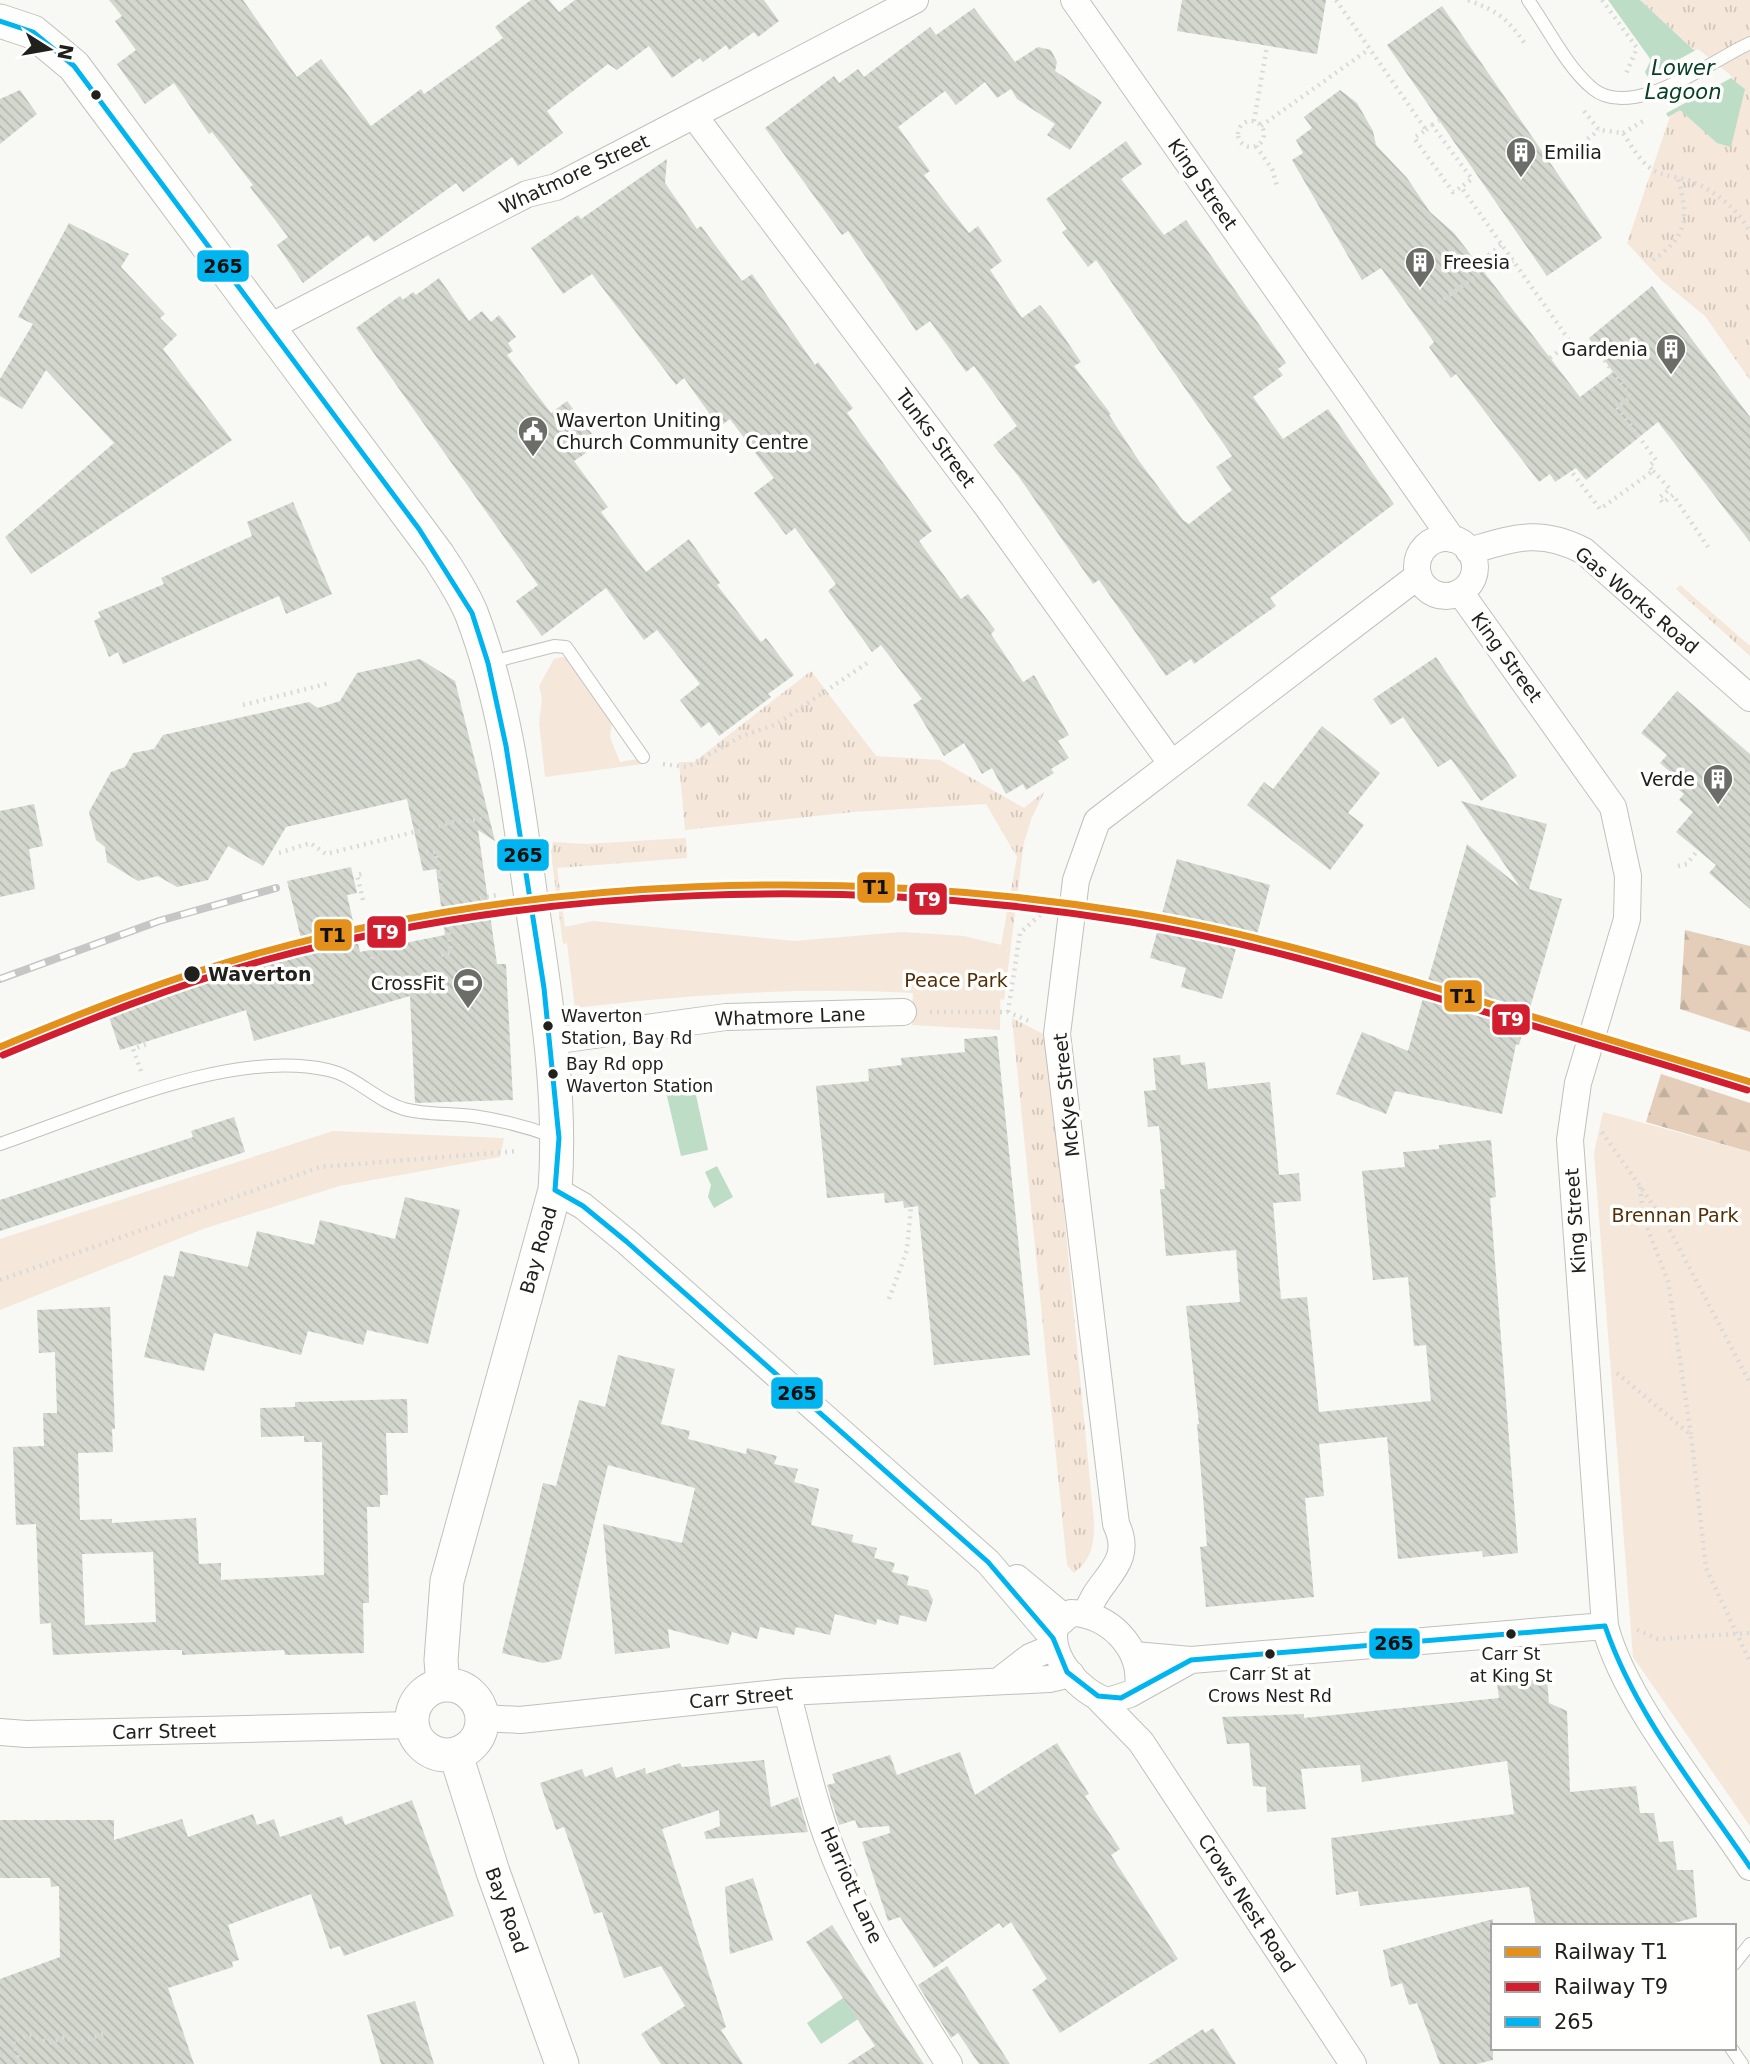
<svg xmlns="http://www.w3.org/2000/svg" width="1750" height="2064" font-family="'DejaVu Sans',sans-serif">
  <defs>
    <pattern id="grass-tufts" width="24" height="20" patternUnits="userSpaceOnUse" patternTransform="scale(1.75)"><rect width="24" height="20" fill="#f5e7da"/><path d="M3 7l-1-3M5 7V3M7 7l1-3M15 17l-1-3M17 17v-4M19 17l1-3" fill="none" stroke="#d2c6bb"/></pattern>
    <pattern id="forest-firs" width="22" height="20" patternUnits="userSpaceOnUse" patternTransform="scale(1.75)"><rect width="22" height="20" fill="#e4ceba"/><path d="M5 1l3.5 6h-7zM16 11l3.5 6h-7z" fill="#c3b19f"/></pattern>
    <pattern id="building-back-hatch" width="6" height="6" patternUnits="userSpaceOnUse" patternTransform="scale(1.75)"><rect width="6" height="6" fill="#d3d7ce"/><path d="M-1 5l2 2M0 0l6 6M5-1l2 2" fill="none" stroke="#b5b8b0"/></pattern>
  </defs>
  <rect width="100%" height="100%" fill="#f8f8f4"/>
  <path fill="url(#grass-tufts)" d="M1640 0H1750V380L1705 316 1661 280 1627 243 1693 49Z
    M1680 585 1750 646V656L1676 589Z
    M811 671 876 756 940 760 1024 808 1045 791 1032 817 1024 842 1004 1000 998 998 1001 945 1017 857 986 804 853 812 685 830 679 762H694Z
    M686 838 687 858 557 868 567 943 563 944 551 853 553 842 586 844Z
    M1012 1018 1047 1036 1094 1522C1094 1545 1092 1559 1074 1573L1067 1565Z"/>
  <path fill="url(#forest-firs)" d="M1685 930 1750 946V1032L1680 1009Z
    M1661 1074 1750 1103V1152L1646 1122Z"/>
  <path fill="#f5e7da" d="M562 657 570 659 613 717 610 737 620 762 637 759 643 764 545 777 539 723 542 699 539 686 554 659Z
    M593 921 794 941 902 932 964 936 1001 945 1000 1030 912 1025 913 993C800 987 688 994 575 1008L565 927Z
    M1603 1112 1750 1152V1826L1633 1657 1594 1153Z
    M333 1131 504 1138 500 1157 339 1186 203 1229 0 1310V1239Z"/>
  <path fill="#bdddc7" d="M1608 0H1640L1699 55 1745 89 1731 147 1717 143 1680 110 1668 117 1645 72 1651 60Z
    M694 1086 708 1150 681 1156 666 1092Z
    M717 1166 733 1197 714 1208 708 1197 711 1185 705 1172Z
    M843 1998 858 2019 821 2044 807 2023Z"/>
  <path fill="#f8f8f4" d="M1698 49 1733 77 1663 115 1644 78Z"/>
  <path fill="url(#building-back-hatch)" fill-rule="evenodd" d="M109 0H243L297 77 321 59 371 126 421 89 424 94 503 38 495 27 531 0H549L559 12 575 0H764L779 21 758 37 754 32 729 50 726 45 703 62 700 58 672 78 649 46 617 70 608 64 547 111 563 133 518 166 512 157 463 192 456 183 374 242 368 235 303 283 277 245 288 237 250 187 253 185 212 132 209 134 174 83 145 104 117 64 136 50 115 21 122 16Z
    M1182 0H1326L1317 54 1177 31Z
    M1442 6 1602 238 1547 276 1387 45Z
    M974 8 1015 62 1038 47 1051 50 1057 62 1055 71 1102 102 1070 150 1047 135 1055 124 1017 99 1011 89 997 98 985 82 956 105 945 91 898 127 930 171 924 175 969 233 978 226 1002 261 990 270 1022 318 1040 305 1051 318 1081 362 1074 366 1111 414 1109 415 1139 461 1183 520 1189 524 1232 490 1216 467 1232 456 1096 260 1088 267 1062 232 1067 229 1046 199 1126 141 1142 164 1121 179 1164 235 1186 220 1286 363 1278 369 1283 375 1253 397 1283 439 1328 409 1394 504 1270 598 1276 606 1194 664 1191 659 1166 676 1099 580 1093 584 1019 477 993 445 1017 426 974 366 966 372 930 321 916 331 848 231 842 235 765 128 834 76 839 83 858 69 864 77 930 27 936 35Z
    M20 90 37 114 0 144V99Z
    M1340 90 1357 103 1373 131 1376 145 1407 178 1430 212 1454 233 1580 397 1613 372 1589 338 1652 286 1750 417V542L1658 422 1586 480 1576 468 1555 482 1550 474 1539 482 1456 374 1451 378 1429 347 1434 342 1381 268 1362 280 1292 160 1303 153 1296 140 1312 128 1304 117Z
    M667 159 665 183 697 229 701 226 742 281 752 274 815 365 818 362 853 408 847 413 932 531 919 541 961 599 968 594 995 630 991 634 1023 682 1034 675 1069 735 1058 741 1069 758 1051 769 1054 773 1026 790 1023 784 1006 794 992 768 982 774 964 743 944 756 913 705 922 699 881 645 872 652 828 591 836 584 795 528 786 535 754 493 774 478 730 419 719 427 684 378 676 385 592 274 563 294 531 248 578 215 581 219Z
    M69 223 129 254 121 267 165 314 160 318 177 335 163 349 232 440 31 574 5 537 114 443 46 370 22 409 0 396V379L33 324 18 317Z
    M439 278 469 321 482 311 491 322 499 315 516 337 508 343 513 351 507 355 551 413 567 401 592 434 588 437 595 447 574 461 608 507 601 512 646 572 689 539 720 583 717 585 761 642 766 638 794 675 768 694 771 697 719 736 709 722 701 728 680 700 700 684 657 630 644 640 606 588 542 636 516 601 538 585 356 328 400 296 403 300 413 292 416 295Z
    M293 502 332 594 286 614 279 596 123 664 118 652 109 657 94 621 101 617 98 612 164 584 161 578 252 536 247 522Z
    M1436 657 1517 776 1481 801 1451 759 1438 767 1403 717 1391 725 1373 699Z
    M420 659 455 681 495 841 478 830 497 964H506L513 1100 415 1103 410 996 254 1041 246 1010 120 1050 107 1011 209 977 210 980 305 955 287 881 351 867 357 893 347 895 360 952 445 935 436 869 423 871 407 799 286 827 263 866 228 846 208 880 177 887 158 876 138 881 107 862 105 847 96 840 89 812 111 772 125 767 133 753 154 749 163 735 309 702 318 708 340 701 357 673Z
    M1677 691 1750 754V909L1709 873 1716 865 1676 832 1693 812 1679 800 1684 794 1669 782 1675 776 1660 763 1667 755 1641 733Z
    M1322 726 1380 773 1348 813 1364 825 1330 870 1247 805 1264 782 1273 789Z
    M1461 801 1547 824 1529 889 1562 899 1519 1045 1516 1044 1502 1114 1395 1091 1386 1114 1336 1094 1362 1032 1408 1051 1467 844 1520 887Z
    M34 804 43 846 29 849 35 889 0 897V811Z
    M1177 859 1270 885 1255 942 1239 938 1222 999 1181 987 1186 968 1150 958Z
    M997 1036 1030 1355 934 1365 918 1206 904 1208 903 1201 885 1203 884 1193 827 1198 816 1086 869 1081 868 1069 902 1065 901 1058 965 1052 964 1039Z
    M1180 1055 1181 1065 1205 1062 1208 1089 1270 1082 1279 1175 1299 1173 1301 1201 1273 1203 1281 1299 1307 1297 1319 1412 1431 1401 1426 1345 1414 1346 1408 1277 1373 1280 1362 1171 1405 1167 1403 1152 1439 1149V1145L1491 1140 1496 1197 1490 1198 1518 1553 1483 1557 1482 1551 1398 1559 1387 1437 1319 1444 1324 1496 1305 1498 1314 1597 1206 1607 1200 1547 1207 1546 1197 1424H1199L1186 1306 1240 1302 1236 1250 1166 1256 1160 1189H1165L1159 1126 1148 1127 1144 1091 1156 1090 1153 1058Z
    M234 1117 245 1152 0 1231V1200L193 1137 191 1131Z
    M405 1197 460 1210 428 1344 367 1330 363 1345 308 1331 301 1355 214 1333 204 1371 144 1357 164 1275 174 1277 180 1251 248 1267 257 1231 314 1245 320 1220 395 1239Z
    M110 1307 115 1429H112L113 1452 78 1453 80 1520 112 1519V1523L196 1518 199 1564 221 1563V1580L324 1575 322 1442H304V1436L261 1437 260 1408 295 1407V1402L407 1399 408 1433H386L388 1495H380V1507H367L369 1603H363L364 1653 285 1655 284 1650 182 1655V1650H163L53 1655 51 1623 40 1624 36 1524 16 1525 13 1447 44 1446 43 1413H57L55 1352 39 1353 37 1310ZM153 1552 156 1622 85 1625 82 1554Z
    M618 1355 675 1369 661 1424 690 1431 688 1439 746 1454 747 1448 777 1456 774 1464 798 1469 794 1482 819 1489 811 1525 853 1535 852 1542 877 1548 874 1558 895 1563 892 1572 909 1576 907 1585 928 1590 933 1600 926 1622 900 1615 898 1625 877 1619 876 1625 835 1614 830 1635 796 1627 794 1635 760 1627 757 1639 732 1632 728 1645 668 1629 670 1648 615 1654 603 1524 682 1543 695 1488 608 1465 561 1659 543 1663 502 1653 543 1483 556 1486 579 1400 605 1407Z
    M1547 1679 1549 1703 1567 1711 1570 1792 1636 1786 1640 1813H1654L1659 1842 1673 1841 1677 1870H1693L1697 1917 1662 1926H1536L1529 1887 1360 1906 1358 1891 1336 1895 1331 1838 1514 1814 1507 1761 1362 1782 1360 1765 1301 1769 1306 1809 1267 1812 1266 1787 1253 1786 1249 1743 1227 1744 1222 1717 1304 1714V1718L1499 1698 1497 1683Z
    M1057 1743 1089 1794 1085 1796 1120 1849 1111 1855 1178 1959 1060 2033 1032 1990 1047 1979 1011 1922 1003 1928 999 1923 934 1968 900 1917 888 1921 862 1842 890 1833 889 1826 858 1828 855 1820 839 1825 827 1785 835 1783 832 1774 890 1755 897 1775 960 1752 975 1795Z
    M764 1760 771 1807 798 1797 808 1832 706 1839 704 1832 720 1826 719 1810 662 1829 726 2027 721 2030 743 2064H661L641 2034 685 2006 661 1966 624 1978 602 1912 594 1914 564 1827 556 1830 540 1783 582 1769 585 1777 612 1767 616 1778 645 1768 646 1774 680 1763 682 1767Z
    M412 1800 454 1916 344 1956 340 1946 330 1949 311 1894 228 1925 239 1960 232 1962 233 1967 168 1988 194 2064H0V1979L60 1957 59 1886 51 1887 50 1878H0V1820H114V1840L182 1819 188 1837 253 1814 257 1825 274 1819 280 1837 342 1816 345 1825Z
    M753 1878 773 1940 730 1954 725 1887Z
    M1493 1919V2060L1477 2064H1440L1417 2003 1409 2005 1402 1983 1391 1987 1383 1950Z
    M832 1925 867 1978 924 2064H847L875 2046 806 1942Z
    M947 1966 1010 2064H979L958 2033 951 2038 918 1985Z
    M415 2001 434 2064H381L367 2015Z
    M1213 2028 1236 2064H1149L1203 2029 1205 2033Z"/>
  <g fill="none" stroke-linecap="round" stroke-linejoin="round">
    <g stroke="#c0c0bd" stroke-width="14">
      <path id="service" d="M1528 0C1548 28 1566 66 1592 88 1631 122 1711 61 1750 43
        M488 663 554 646 566 647 643 757
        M0 1144C94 1112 230 1048 328 1070 356 1076 376 1101 404 1109 425 1115 450 1113 473 1116 501 1120 528 1127 555 1137
        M1734 1964 1750 1944
        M1731 2048 1742 2064"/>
    </g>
    <g stroke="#c0c0bd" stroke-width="28">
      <path id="minor" d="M1074 0 1452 539
        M695 117 989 509 1171 763
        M270 327 527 194 556 187 915 0
        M1417 567a29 29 0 1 1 58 0a29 29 0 1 1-58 0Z
        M1469 551C1514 538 1540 528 1584 551L1750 698
        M1460 592 1613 807 1628 876 1627 919 1578 1083 1570 1140 1605 1626C1625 1703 1705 1798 1750 1867
        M551 1041 726 1017 903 1012
        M555 1190 583 1206 627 1242 988 1562 1053 1638
        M1017 1578 1065 1618
        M1087 1613C1097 1578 1136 1565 1116 1524L1057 1034 1076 880 1097 821 1418 576
        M1134 1655 1191 1660 1605 1626
        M1000 1680 1030 1657 1054 1647
        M1138 1687C1143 1648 1108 1613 1071 1613L1055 1627C1048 1657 1080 1693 1108 1701L1130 1694 1191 1660
        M787 1692C800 1740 810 1791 827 1837 856 1918 903 1992 949 2064
        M1098 1698 1141 1742 1353 2064
        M483 1718 520 1720 787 1692 1049 1679 1071 1674
        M0 1732 26 1734 412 1725"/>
    </g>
    <g stroke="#c0c0bd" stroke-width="35">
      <path id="tertiary" d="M0 21 33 32 74 66 438 555C450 574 464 594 472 615 507 707 518 809 532 905 546 1000 562 1094 555 1190L447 1581 441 1660 443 1685
        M412 1720a35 35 0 1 1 70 0a35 35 0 1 1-70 0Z
        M456 1755 493 1872 562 2064"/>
    </g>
    <path stroke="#dadad9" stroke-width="4.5" stroke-dasharray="2 5" stroke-linecap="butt" d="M1336 0 1426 130 1414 138 1453 192 1461 187 1579 354 1593 344 1631 397 1617 407 1656 460 1649 466 1653 471 1600 509 1571 471
      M1468 0C1499 12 1506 17 1526 45
      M1602 0 1637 48 1625 76
      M1584 111 1599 130 1623 133C1632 147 1643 167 1659 173 1669 177 1680 177 1690 181 1713 189 1741 211 1750 233
      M1254 121 1267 46
      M1238 134a13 13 0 1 1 26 0a13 13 0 1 1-26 0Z
      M1432 125 1439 121
      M1261 126 1368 50
      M1426 130 1432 125 1472 179 1461 187
      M1623 133 1645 120
      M1256 146 1272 169 1277 186
      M1571 152 1599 130
      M1501 245 1489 255 1500 270 1513 261
      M1653 260C1688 236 1689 218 1678 179
      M1438 303 1495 263
      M1550 358 1571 342
      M1653 471 1670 489 1659 498 1663 503 1673 495 1708 547
      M243 705 330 683
      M663 764 687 767 742 736 777 724 870 661
      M426 851 436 852 441 885
      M279 853 310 843 326 854 454 822 485 819
      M1678 866 1687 864 1697 851
      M480 898 497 895
      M363 900 357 875 366 873
      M367 936 372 957 379 956
      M441 955 451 952 447 922
      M930 1012H1008L1031 1022
      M1008 1012 1020 933 1041 914
      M141 1071 133 1049 147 1044
      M1602 1132 1667 1225 1750 1383
      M1640 1187 1644 1220 1668 1281 1691 1434
      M0 1280 320 1167 518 1151
      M889 1299 907 1250 911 1207
      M1617 1373 1691 1435 1706 1568 1750 1662
      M1637 1630 1658 1639 1750 1633
      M20 2064 13 2041 30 2035 48 2043 65 2037 75 2043 103 2034"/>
    <use href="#service" stroke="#fefefd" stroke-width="12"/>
    <use href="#minor" stroke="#fefefd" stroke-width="26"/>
    <use href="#tertiary" stroke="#fefefd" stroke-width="33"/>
    <g stroke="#c6c6c4" stroke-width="8">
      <path id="rail" d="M0 979 159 921 276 888"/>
    </g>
    <use href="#rail" stroke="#fffffe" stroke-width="5" stroke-dasharray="16" stroke-linecap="butt"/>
    <g stroke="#fffffe" stroke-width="10">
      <path id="bus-1" d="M0 21 33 32 74 66 419 529 472 613 488 663 506 746 544 988 559 1138 555 1190
        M555 1190 583 1206 627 1242 988 1562 1053 1638 1067 1672 1098 1696 1121 1698 1191 1660 1605 1626
        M1605 1626C1636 1716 1697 1789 1750 1867"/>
    </g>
    <use href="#bus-1" stroke="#00b5ef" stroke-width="5"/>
    <g stroke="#fffffe" stroke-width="12">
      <path id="rail-1" d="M0 1047C86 1011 172 977 263 952 541 876 848 867 1132 913 1239 930 1344 961 1447 991 1548 1021 1649 1051 1750 1082"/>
    </g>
    <g stroke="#fffffe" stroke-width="12">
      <path id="rail-2" d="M3 1055C90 1019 175 985 265 960 542 885 849 876 1131 922 1241 940 1348 971 1454 1003 1552 1031 1650 1060 1747 1090"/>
    </g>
    <use href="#rail-1" stroke="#e3901c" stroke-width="7"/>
    <use href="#rail-2" stroke="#d11f2f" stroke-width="7"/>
  </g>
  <defs>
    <g id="building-pin" transform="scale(1.575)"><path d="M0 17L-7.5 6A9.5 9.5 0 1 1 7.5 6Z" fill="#6c6c68" stroke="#fffffe"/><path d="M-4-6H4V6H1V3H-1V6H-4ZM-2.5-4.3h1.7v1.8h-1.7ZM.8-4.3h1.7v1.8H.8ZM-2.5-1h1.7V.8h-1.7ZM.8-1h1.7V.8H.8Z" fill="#fff"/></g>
    <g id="civic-pin" transform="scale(1.575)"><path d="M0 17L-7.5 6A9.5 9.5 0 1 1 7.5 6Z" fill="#6c6c68" stroke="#fffffe"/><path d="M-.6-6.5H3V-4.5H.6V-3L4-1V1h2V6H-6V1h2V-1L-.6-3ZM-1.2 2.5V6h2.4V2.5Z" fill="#fff"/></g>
    <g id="stadium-pin" transform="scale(1.575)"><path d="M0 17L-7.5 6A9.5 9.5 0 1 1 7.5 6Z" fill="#6c6c68" stroke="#fffffe"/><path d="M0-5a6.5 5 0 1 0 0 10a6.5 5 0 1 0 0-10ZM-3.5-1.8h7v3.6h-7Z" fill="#fff"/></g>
  </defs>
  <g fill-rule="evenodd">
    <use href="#building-pin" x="1521" y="152"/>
    <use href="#building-pin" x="1420" y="262"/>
    <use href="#building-pin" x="1671" y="349"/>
    <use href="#civic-pin" x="533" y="431"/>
    <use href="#building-pin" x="1718" y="779"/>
    <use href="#stadium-pin" x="468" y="983"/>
  </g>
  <g fill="#20201d" stroke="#fffffe" stroke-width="2.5">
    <circle cx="96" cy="95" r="6"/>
    <circle cx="192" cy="974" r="9"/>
    <circle cx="548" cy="1026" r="6"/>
    <circle cx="553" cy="1074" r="6"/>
    <circle cx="1511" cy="1634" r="6"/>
    <circle cx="1270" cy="1654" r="6"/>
  </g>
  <g text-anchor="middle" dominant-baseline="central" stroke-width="7" stroke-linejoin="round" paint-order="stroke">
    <g font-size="17" fill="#20201d" stroke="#fffffe" text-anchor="start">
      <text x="561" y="1016">Waverton<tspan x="561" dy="22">Station, Bay Rd</tspan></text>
      <text x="566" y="1064">Bay Rd opp<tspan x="566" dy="22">Waverton Station</tspan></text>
      <text x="1511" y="1654" text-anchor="middle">Carr St<tspan x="1511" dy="22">at King St</tspan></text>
      <text x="1270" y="1674" text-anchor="middle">Carr St at<tspan x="1270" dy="22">Crows Nest Rd</tspan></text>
    </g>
    <g font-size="19" fill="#20201d" stroke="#fffffe" text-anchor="start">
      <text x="1544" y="152">Emilia</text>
      <text x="1443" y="262">Freesia</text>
      <text x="1648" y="349" text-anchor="end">Gardenia</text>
      <text x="556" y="420">Waverton Uniting<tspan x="556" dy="22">Church Community Centre</tspan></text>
      <text x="1695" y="779" text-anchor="end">Verde</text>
      <text x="445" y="983" text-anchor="end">CrossFit</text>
    </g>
    <g font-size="19" fill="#20201d" stroke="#fffffe">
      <text transform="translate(574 174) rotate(-25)">Whatmore Street</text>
      <text transform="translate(1203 184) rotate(55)">King Street</text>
      <text transform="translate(936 438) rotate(53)">Tunks Street</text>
      <text transform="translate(1637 600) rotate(40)">Gas Works Road</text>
      <text transform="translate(1507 657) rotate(54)">King Street</text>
      <text transform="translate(790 1016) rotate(-2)">Whatmore Lane</text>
      <text transform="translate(1066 1095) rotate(-96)">McKye Street</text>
      <text transform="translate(1575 1221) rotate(-94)">King Street</text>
      <text transform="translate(538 1250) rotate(-74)">Bay Road</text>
      <text transform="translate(741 1697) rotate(-5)">Carr Street</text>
      <text transform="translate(164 1731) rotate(-1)">Carr Street</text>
      <text transform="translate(852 1885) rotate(66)">Harriott Lane</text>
      <text transform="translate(1247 1903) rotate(57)">Crows Nest Road</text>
      <text transform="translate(507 1910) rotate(70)">Bay Road</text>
    </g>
    <g font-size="19" font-weight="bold" fill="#20201d" stroke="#fffffe" text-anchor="start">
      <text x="208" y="974">Waverton</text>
    </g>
    <g font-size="19" fill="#542e06" stroke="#fffffe">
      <text x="956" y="980">Peace Park</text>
      <text x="1675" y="1215">Brennan Park</text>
    </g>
    <g font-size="21" font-style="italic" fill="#074125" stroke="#fffffe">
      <text x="1683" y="68">Lower<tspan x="1683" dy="24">Lagoon</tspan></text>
    </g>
  </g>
  <g stroke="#fffffe" stroke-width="2.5">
    <rect x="196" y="249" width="54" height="34" rx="7" fill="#00b5ef"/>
    <rect x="496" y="838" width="54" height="34" rx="7" fill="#00b5ef"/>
    <rect x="856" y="871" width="40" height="33" rx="7" fill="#e3901c"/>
    <rect x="908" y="882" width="40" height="34" rx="7" fill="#d11f2f"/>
    <rect x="366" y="915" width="41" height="34" rx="7" fill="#d11f2f"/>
    <rect x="313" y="918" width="40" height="34" rx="7" fill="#e3901c"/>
    <rect x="1443" y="979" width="40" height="34" rx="7" fill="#e3901c"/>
    <rect x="1491" y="1003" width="40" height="33" rx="7" fill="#d11f2f"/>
    <rect x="770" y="1376" width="54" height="34" rx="7" fill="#00b5ef"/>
    <rect x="1368" y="1627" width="53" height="33" rx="7" fill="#00b5ef"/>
  </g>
  <g font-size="19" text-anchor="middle" font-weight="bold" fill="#fff">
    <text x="928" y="906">T9</text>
    <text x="386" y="939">T9</text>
    <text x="1511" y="1026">T9</text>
  </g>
  <g font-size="19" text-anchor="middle" font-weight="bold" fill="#111">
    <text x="223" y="273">265</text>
    <text x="523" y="862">265</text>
    <text x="876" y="894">T1</text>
    <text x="333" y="942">T1</text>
    <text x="1463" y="1003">T1</text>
    <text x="797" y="1400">265</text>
    <text x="1394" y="1650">265</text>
  </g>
  <rect x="1491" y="1924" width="245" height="126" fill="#fffffe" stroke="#a6a6a4" stroke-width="2"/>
  <rect x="1505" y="1947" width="35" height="10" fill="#e3901c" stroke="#a6a6a4" stroke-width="2"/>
  <text x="1554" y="1959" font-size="21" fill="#20201d">Railway T1</text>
  <rect x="1505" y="1982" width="35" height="10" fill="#d11f2f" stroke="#a6a6a4" stroke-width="2"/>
  <text x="1554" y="1994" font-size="21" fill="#20201d">Railway T9</text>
  <rect x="1505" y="2017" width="35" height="10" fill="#00b5ef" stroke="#a6a6a4" stroke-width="2"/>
  <text x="1554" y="2029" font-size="21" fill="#20201d">265</text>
  <g transform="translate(49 49) rotate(101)" stroke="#fffffe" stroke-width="5" paint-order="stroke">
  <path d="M0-5L12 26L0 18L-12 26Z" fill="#20201d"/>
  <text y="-10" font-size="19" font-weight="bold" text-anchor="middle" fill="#20201d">N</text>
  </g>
</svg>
